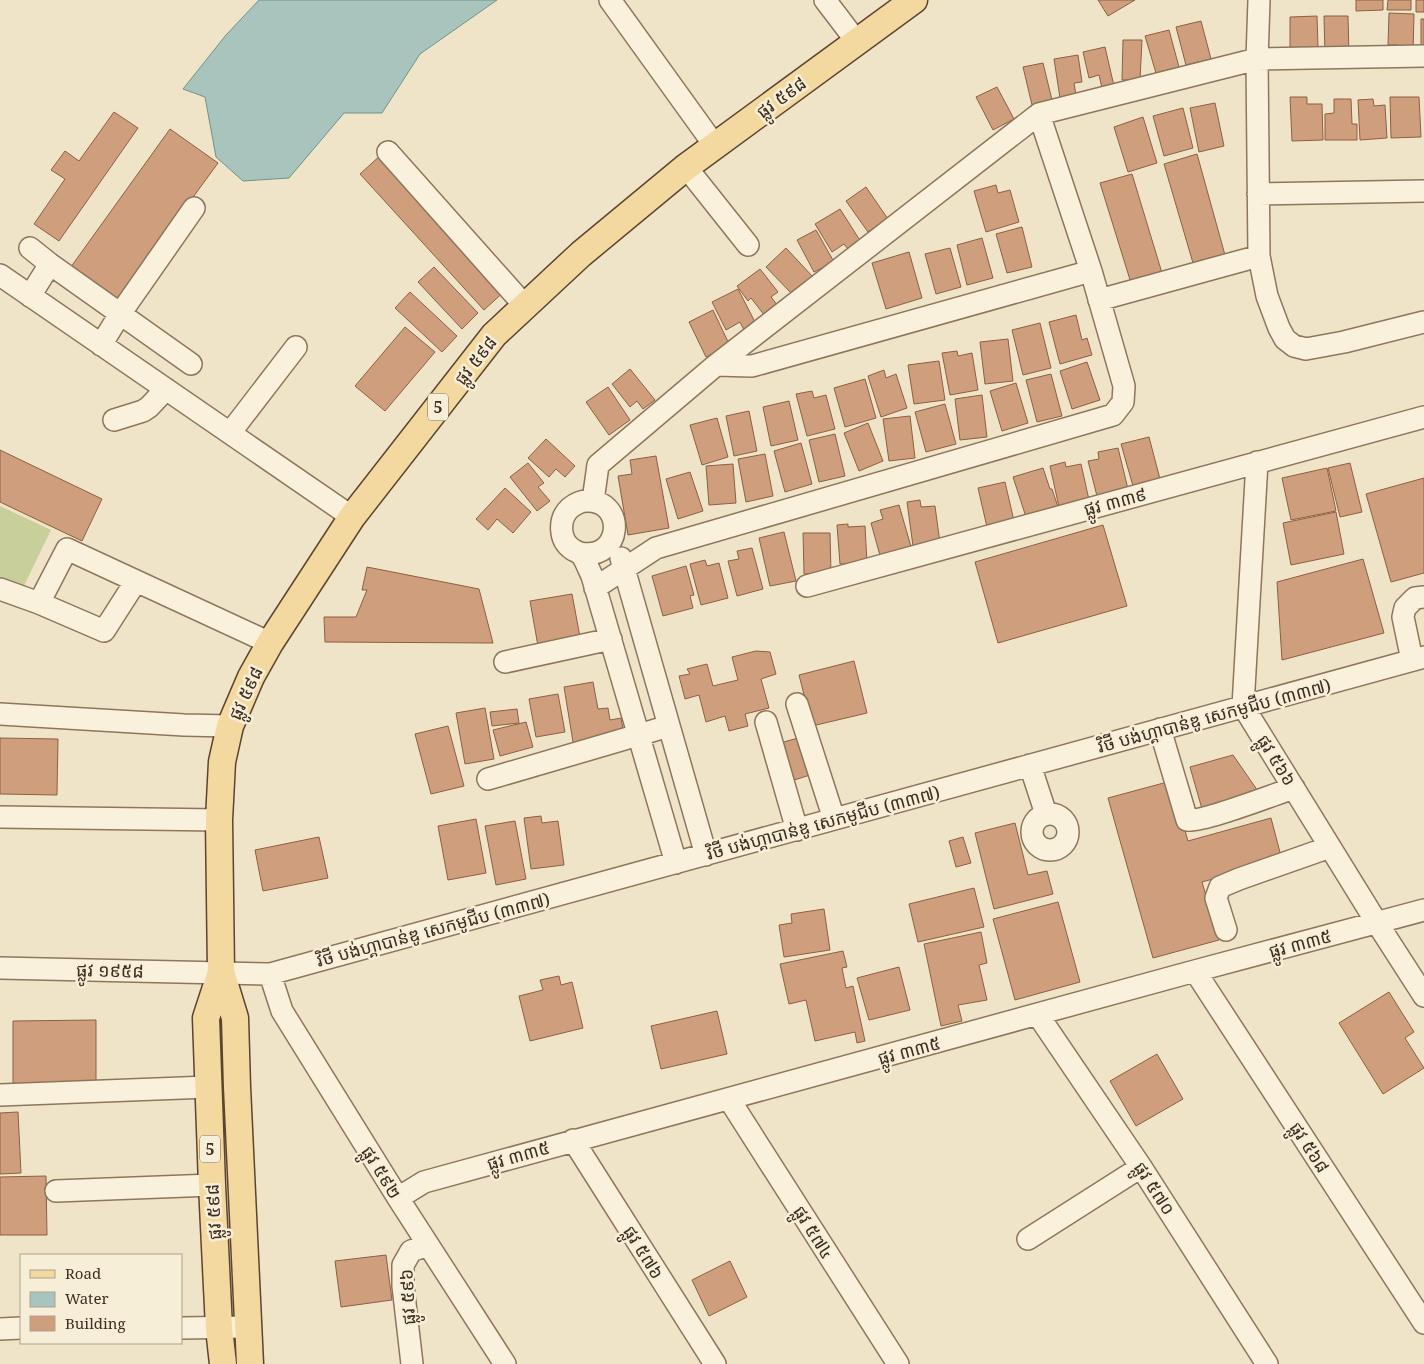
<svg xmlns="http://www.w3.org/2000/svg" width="1424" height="1364" font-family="'Noto Serif','Noto Sans Khmer',serif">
  <rect width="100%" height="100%" fill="#f0e4c8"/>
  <path fill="#c9cf9b" d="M0 506 51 530 22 590 0 580Z"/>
  <path fill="#a9c4bc" stroke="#6f938a" d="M259 0H497L420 54 382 113H344L289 178 243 181 216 157 205 97 183 89 226 35Z"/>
  <path fill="#cf9f7d" stroke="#8d5f41" d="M1098 0H1135L1108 16Z
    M1356 0H1383V10L1356 11Z
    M1388 0H1411V10H1387Z
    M1416 0H1424V12H1416Z
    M1389 13 1414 14 1413 53H1398V45H1388Z
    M1317 16 1318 47 1290 54V17Z
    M1324 16H1348L1349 55 1325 56Z
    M1421 19H1424V52H1421Z
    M1201 21 1211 59 1186 65 1176 27Z
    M1169 30 1179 67 1156 73 1145 36Z
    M1123 40H1142L1140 80H1122Z
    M1105 47 1114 86 1102 88 1099 75 1089 78 1083 52Z
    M1078 55 1082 82 1074 83 1076 95 1060 98 1054 59Z
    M1043 63 1052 100 1032 105 1023 67Z
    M997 87 1014 119 993 130 976 97Z
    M1290 97H1307V104H1322L1323 140 1292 141Z
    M1390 97H1419L1421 137 1391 138Z
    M1334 99H1351L1352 124H1357V140H1325V114L1334 113Z
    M1373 99 1374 106 1385 105 1387 138 1360 140 1358 100Z
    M1215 103 1224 146 1199 152 1190 108Z
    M1183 108 1193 148 1164 156 1153 116Z
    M114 112 138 128 59 241 34 224 65 179 51 170 65 151 79 161Z
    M1143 117 1157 163 1128 172 1114 127Z
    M170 129 218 163 115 304 68 271Z
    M383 153 507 289 484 310 360 174Z
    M1197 154 1225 255 1193 263 1164 164Z
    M1132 174 1162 273 1131 283 1100 183Z
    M996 185 998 193 1010 190 1019 222 986 232 974 191Z
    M866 187 888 219 868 232 846 201Z
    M840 209 861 242 848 249 844 244 832 252 815 224Z
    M1022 227 1032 267 1007 273 996 234Z
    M816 230 834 262 814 272 797 240Z
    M982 238 993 278 967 285 957 245Z
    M786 248 813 277 793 295 766 267Z
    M950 248 961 287 936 294 925 254Z
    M909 252 922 298 886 309 872 263Z
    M434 267 478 313 462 329 418 282Z
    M760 269 778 292 771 297 778 306 765 316 751 298 748 301 737 286Z
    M738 289 756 324 744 330 740 322 726 330 712 302Z
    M410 292 457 336 442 352 395 308Z
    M713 310 730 346 706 357 689 322Z
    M1076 315 1082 340 1087 338 1092 355 1060 364 1049 322Z
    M1040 323 1051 368 1023 375 1012 330Z
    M405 327 435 352 385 411 355 386Z
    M1008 339 1013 381 985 384 980 342Z
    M957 351 958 356 972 353 978 390 950 395 942 353Z
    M939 361 945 400 914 404 908 365Z
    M1087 362 1100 400 1072 409 1060 371Z
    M630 369 655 400 643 409 637 401 630 407 612 384Z
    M884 370 886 378 896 374 907 408 881 417 868 376Z
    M1051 374 1062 416 1037 422 1026 380Z
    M865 379 876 418 845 427 834 388Z
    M1016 383 1028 423 1002 431 990 391Z
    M608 387 630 420 609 435 586 402Z
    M812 391 814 398 826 395 835 429 807 436 796 394Z
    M982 395 987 437 960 440 955 399Z
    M789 401 798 440 771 446 763 407Z
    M945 404 956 444 926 452 915 412Z
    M749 411 757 451 734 456 726 416Z
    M910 416 915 458 889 461 883 419Z
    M717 418 728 457 702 465 690 425Z
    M868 423 883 461 859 471 844 433Z
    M835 434 845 476 819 482 809 440Z
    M1149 437 1160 479 1133 486 1121 444Z
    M546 439 575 466 565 477 556 469 549 477 528 458Z
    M801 443 812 484 785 492 774 451Z
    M1118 448 1128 489 1097 496 1088 461 1099 459 1098 452Z
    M0 450 102 499 82 541 0 502Z
    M765 454 773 496 746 502 738 459Z
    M656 456 669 528 628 535 618 476 632 474 630 460Z
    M1065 462 1066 467 1081 464 1089 500 1059 507 1050 466Z
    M528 463 544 483 538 487 550 501 537 511 510 477Z
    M1350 463 1362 512 1340 517 1328 468Z
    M733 464 736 503 709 505 706 466Z
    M1043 468 1050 489H1052L1058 507 1026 517 1013 477Z
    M1327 468 1336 511 1291 520 1282 478Z
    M690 472 703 511 678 519 666 479Z
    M1424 478V573L1391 582 1366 494Z
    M1005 482 1014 521 987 527 978 488Z
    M505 488 531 512 513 533 497 519 488 530 476 519Z
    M920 500 921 507 935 506 940 543 913 546 907 502Z
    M899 505 912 550 881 559 871 523 883 519 880 510Z
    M1336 512 1344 554 1291 565 1283 523Z
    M848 524V527L865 526 867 563 840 564 837 525Z
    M1103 525 1127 606 998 643 975 562Z
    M784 532 796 581 770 586 759 538Z
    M803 533H830L831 573 804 574Z
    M752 548 763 589 737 596 728 561 739 559 737 551Z
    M1363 559 1384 633 1282 660 1277 582Z
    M705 560 707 566 719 563 728 598 701 605 690 564Z
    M686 566 694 595 690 596 693 608 663 616 652 576Z
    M367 567 479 589 493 643 325 642 324 617H356L367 590H362Z
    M572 594 580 637 538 646 530 601Z
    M756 651 770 652 776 674 761 679 769 708 745 714 748 726 729 731 725 716 706 722 699 695 685 699 679 676 690 674 687 669 707 664 713 686 738 680 732 657Z
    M854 661 867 713 812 726 799 675Z
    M593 682 598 709 608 708 610 720 621 718 624 735 574 748 564 687Z
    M558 694 565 732 536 737 529 699Z
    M485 708 494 759 465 764 456 713Z
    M517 709 519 723 492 726 490 712Z
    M526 722 533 747 500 756 493 730Z
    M448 726 464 786 431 794 415 734Z
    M0 738 58 739 57 795 0 794Z
    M798 738 810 775 791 781 780 743Z
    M1233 755 1260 794 1202 809 1190 767Z
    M1171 781 1188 841 1271 818 1282 860 1202 882 1219 940 1153 958 1108 798Z
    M541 816 542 823 558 821 564 865 531 869 524 818Z
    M476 819 486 873 448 880 438 826Z
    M515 821 526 879 496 885 485 826Z
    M1015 823 1028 875 1047 871 1053 894 994 909 975 833Z
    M319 837 328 878 263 891 255 850Z
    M963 837 971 863 956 867 949 841Z
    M974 888 984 927 918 942 909 904Z
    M1058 902 1080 982 1015 1000 993 919Z
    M824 909 830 950 784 957 779 925 792 923 791 914Z
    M981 932 987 963 979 965 987 1000 958 1005 962 1021 941 1026 924 944Z
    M843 951 847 967 842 968 846 988 853 986 865 1041 857 1043 855 1032 815 1041 806 1000 789 1004 780 964Z
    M899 967 910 1010 869 1020 857 978Z
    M559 976 561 985 572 982 583 1028 530 1041 519 996 543 990 540 980Z
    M1389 992 1414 1032 1405 1038 1424 1068 1383 1094 1339 1023Z
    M717 1011 727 1054 661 1069 651 1026Z
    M96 1020V1084L13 1085V1021Z
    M1157 1054 1183 1099 1136 1126 1110 1081Z
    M18 1112 21 1173 0 1174V1113Z
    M46 1176 47 1235H0V1177Z
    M386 1255 392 1300 341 1307 335 1261Z
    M730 1261 747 1297 709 1316 692 1280Z"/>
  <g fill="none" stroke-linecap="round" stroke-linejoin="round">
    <g stroke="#8d765c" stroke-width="24">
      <path id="minor" d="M610 0 715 146
        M825 0 857 42
        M1259 0 1257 59 1259 256 1267 296 1279 328 1285 339 1294 346 1306 349 1344 342 1424 322
        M388 152 525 306
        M686 167 748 245
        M1258 194 1424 191
        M30 248 50 264 191 364
        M0 275 352 517
        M30 296 50 264
        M1099 300 1259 256
        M101 345 120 314 194 208
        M716 365 752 366 1091 271
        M114 420 143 411 149 407 166 389
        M230 433 296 347
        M1257 462 1243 706 1377 923 1424 996
        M593 501 598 465 716 365 1039 114 1257 59 1424 56
        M580 553C623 561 626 500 587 501 581 501 575 504 570 508 558 519 559 540 572 549 574 551 577 551 579 553 584 556 589 570 592 576L676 863
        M621 558 706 855
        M807 586 1424 417
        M595 588 656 548 1113 415 1123 402 1124 386 1091 271 1039 114
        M0 589 39 603 67 549 270 643
        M39 603 104 631 136 581
        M1412 660 1403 617 1405 608 1415 598 1424 597
        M505 662 611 639
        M797 704 834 819
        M0 714 184 725 230 726
        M766 722 797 830
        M1160 729 1187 820C1201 823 1275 794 1294 788
        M1030 765 1046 814
        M488 779 669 726
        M1032 832a18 18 0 1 1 36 0a18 18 0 1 1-36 0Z
        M0 817 219 820
        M1226 930 1216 898 1220 887 1239 879 1330 847
        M0 968 270 974 1424 657
        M1195 971 1424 1323
        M270 974 282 1011 398 1198 505 1364
        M1038 1015 1141 1167 1267 1364
        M0 1095 208 1087
        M729 1099 898 1364
        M573 1140 715 1364
        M56 1191 212 1185
        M398 1198 424 1182 1195 971 1424 910
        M1028 1239 1141 1167
        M181 1328 248 1327
        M0 1329 21 1328
        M412 1364 403 1286V1265L411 1251 428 1245"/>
    </g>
    <g stroke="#5b4430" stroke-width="29">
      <path id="major" d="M221 972 206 1018 212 1185 219 1328 223 1364
        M250 1364 237 1087 235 1018 221 972 219 820 222 762 230 726 251 677 270 643 352 517 494 335 581 254 686 167 914 0"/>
    </g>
    <use href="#minor" stroke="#faf1dc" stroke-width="21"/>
    <use href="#major" stroke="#f3d9a0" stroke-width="26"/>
  </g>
  <g text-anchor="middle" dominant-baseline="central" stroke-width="5" stroke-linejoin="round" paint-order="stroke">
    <g fill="#f7eed8" stroke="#756857" stroke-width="1">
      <rect x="428" y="393.5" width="20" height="27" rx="4"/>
      <rect x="200" y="1135.5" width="20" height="27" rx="4"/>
    </g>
    <g font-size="16" font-weight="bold" fill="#3d2e20">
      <text x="438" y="407">5</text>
      <text x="210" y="1149">5</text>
    </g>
    <g font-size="18" fill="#3d2e20" stroke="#f7eed8">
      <text transform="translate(781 97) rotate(-36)">ផ្លូវ ៥៩៨</text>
      <text transform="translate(475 360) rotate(-52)">ផ្លូវ ៥៩៨</text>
      <text transform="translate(1115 501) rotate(-15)">ផ្លូវ ៣៣៩</text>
      <text transform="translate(245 693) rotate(-65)">ផ្លូវ ៥៩៨</text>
      <text transform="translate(1214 715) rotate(-15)">វិថី បង់ហ្គាបាន់ឌូ សេកមូជីប (៣៣៧)</text>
      <text transform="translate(1277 760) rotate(58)">ផ្លូវ ៥៦៦</text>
      <text transform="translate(823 822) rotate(-15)">វិថី បង់ហ្គាបាន់ឌូ សេកមូជីប (៣៣៧)</text>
      <text transform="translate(433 929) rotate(-15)">វិថី បង់ហ្គាបាន់ឌូ សេកមូជីប (៣៣៧)</text>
      <text transform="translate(1300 943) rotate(-15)">ផ្លូវ ៣៣៥</text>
      <text transform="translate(110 970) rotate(1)">ផ្លូវ ១៩៥៨</text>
      <text transform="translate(909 1050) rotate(-15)">ផ្លូវ ៣៣៥</text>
      <text transform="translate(1310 1147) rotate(57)">ផ្លូវ ៥៦៨</text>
      <text transform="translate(518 1155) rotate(-16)">ផ្លូវ ៣៣៥</text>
      <text transform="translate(382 1172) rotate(58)">ផ្លូវ ៥៩២</text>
      <text transform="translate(1155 1188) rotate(57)">ផ្លូវ ៥៧០</text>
      <text transform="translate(213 1212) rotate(-93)">ផ្លូវ ៥៩៨</text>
      <text transform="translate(814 1232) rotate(58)">ផ្លូវ ៥៧៤</text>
      <text transform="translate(644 1252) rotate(58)">ផ្លូវ ៥៧៦</text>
      <text transform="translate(407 1297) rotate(-93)">ផ្លូវ ៥៩៦</text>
    </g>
  </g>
  <rect x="20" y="1254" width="162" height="90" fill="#f7eed8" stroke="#ada18e"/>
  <rect x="30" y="1270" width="25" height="8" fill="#f3d9a0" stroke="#ada18e"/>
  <text x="65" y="1279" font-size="15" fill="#3d2e20">Road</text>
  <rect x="30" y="1292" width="25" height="15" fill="#a9c4bc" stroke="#ada18e"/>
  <text x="65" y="1304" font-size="15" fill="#3d2e20">Water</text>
  <rect x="30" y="1316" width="25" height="15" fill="#cf9f7d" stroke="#ada18e"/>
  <text x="65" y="1329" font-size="15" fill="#3d2e20">Building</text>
</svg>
